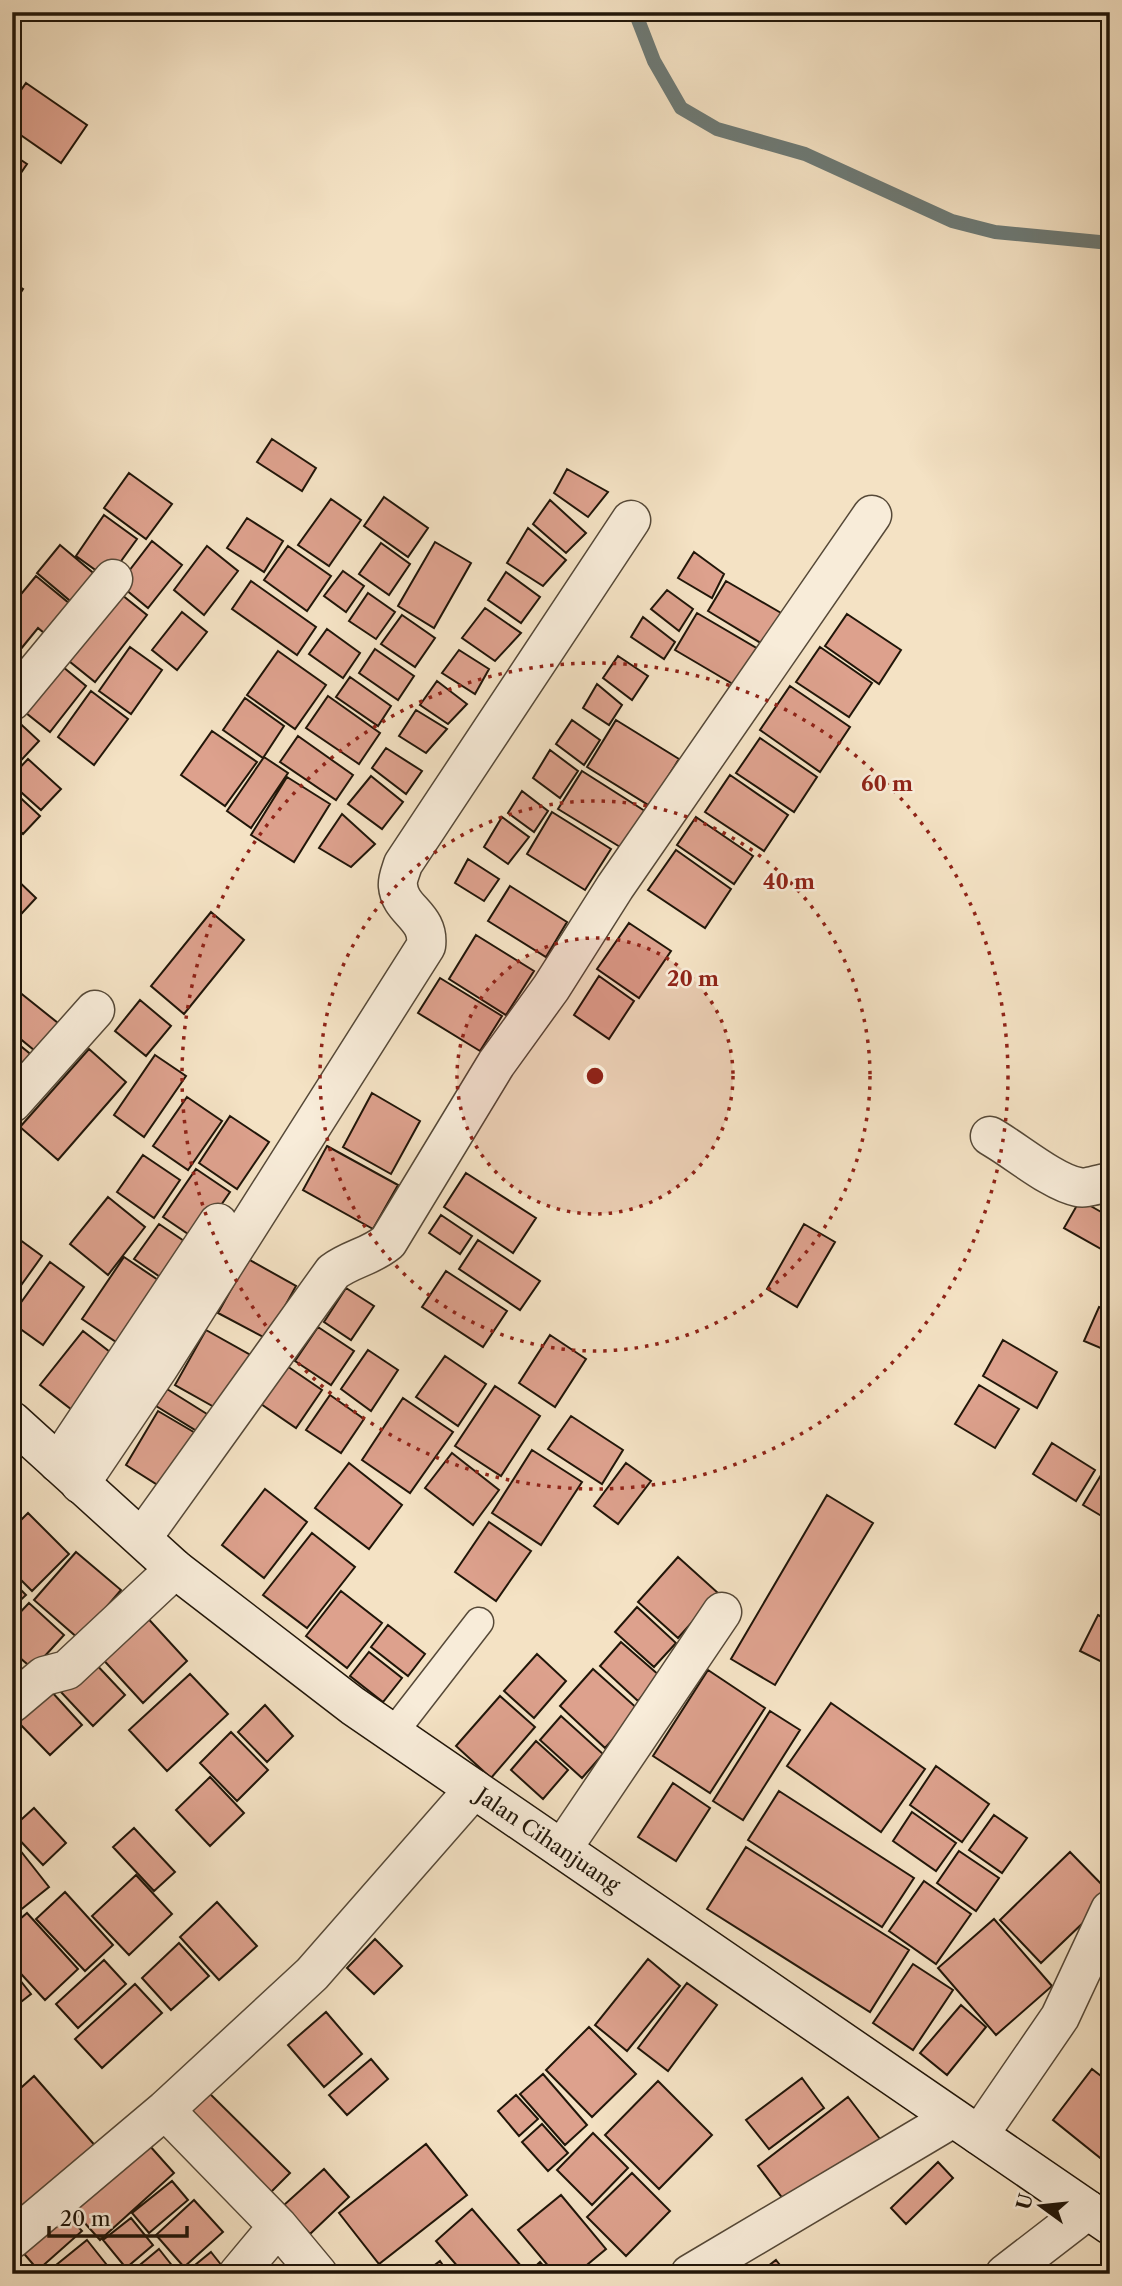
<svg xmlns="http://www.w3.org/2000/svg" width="1122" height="2286" font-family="'Libre Caslon Text',serif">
  <rect width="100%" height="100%" fill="#f4e2c4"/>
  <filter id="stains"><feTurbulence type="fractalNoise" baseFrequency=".00286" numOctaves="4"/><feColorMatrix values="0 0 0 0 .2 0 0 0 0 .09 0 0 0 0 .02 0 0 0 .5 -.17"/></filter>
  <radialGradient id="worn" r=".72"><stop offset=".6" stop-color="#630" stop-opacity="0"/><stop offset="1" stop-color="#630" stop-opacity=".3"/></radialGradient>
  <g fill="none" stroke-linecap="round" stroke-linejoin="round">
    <path stroke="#6d7a76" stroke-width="14" d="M635 12 654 61 681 108 717 129 805 154 952 221 995 232 1110 243"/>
  </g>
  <path fill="#dda18d" stroke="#211609" stroke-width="2" d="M26 83 87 125 61 163 12 129V103Z
    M12 154 27 164 12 186Z
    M12 282 23 289 12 306Z
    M272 439 316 468 302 491 257 462Z
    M567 469 608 492 588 517 554 493Z
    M129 473 172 504 146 539 104 508Z
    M384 497 428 528 408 557 364 526Z
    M331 499 361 520 329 566 298 545Z
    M550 500 586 533 566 553 533 524Z
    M104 515 137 539 108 579 76 556Z
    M247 518 283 541 264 572 227 548Z
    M528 528 566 560 543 586 507 563Z
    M152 541 182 565 148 608 119 584Z
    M435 542 471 563 434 628 398 606Z
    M381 543 410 564 389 595 359 574Z
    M60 545 104 582 81 610 37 573Z
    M207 546 238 571 204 615 174 590Z
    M288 546 331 576 307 611 264 580Z
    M694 552 724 574 712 598 678 578Z
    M343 571 364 586 346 612 324 596Z
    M506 572 540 597 521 623 488 600Z
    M36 576 81 613 56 643 38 628 20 650 12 644V605Z
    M251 581 316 627 297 655 232 609Z
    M726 581 788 617 769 648 708 611Z
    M667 590 693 609 679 631 651 609Z
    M117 591 147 615 95 682 64 657Z
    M368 593 395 612 376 639 349 621Z
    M485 608 521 633 495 661 462 638Z
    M182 612 207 632 177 670 152 650Z
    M697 613 765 653 743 690 675 650Z
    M847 614 901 650 879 684 825 646Z
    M402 615 435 638 415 667 381 644Z
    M643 617 675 642 664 659 631 637Z
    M327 629 360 653 343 678 309 654Z
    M130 647 162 670 131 714 99 691Z
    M820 647 872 683 849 717 796 682Z
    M375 649 414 676 398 700 359 673Z
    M459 650 489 669 475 694 442 673Z
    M278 651 326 685 295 729 247 695Z
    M618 656 648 676 632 700 603 678Z
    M57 662 86 686 50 732 21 709Z
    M350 677 391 706 378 726 336 697Z
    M437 681 467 704 448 724 420 705Z
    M597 684 622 705 609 725 583 708Z
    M790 686 850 727 820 772 760 730Z
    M91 691 128 719 94 765 58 737Z
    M328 696 380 733 359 764 306 728Z
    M245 698 284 726 263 758 223 730Z
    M416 710 447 729 426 753 399 736Z
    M12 716 39 741 12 770Z
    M572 720 600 740 584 765 556 744Z
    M616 720 679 759 650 806 587 767Z
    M212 731 257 762 225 806 181 775Z
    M298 736 353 775 336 800 280 762Z
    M760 738 817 777 794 812 736 773Z
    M386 748 422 771 406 794 372 768Z
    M550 750 578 771 560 798 533 778Z
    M264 757 288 773 251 828 227 811Z
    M28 759 61 789 41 810 12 784V776Z
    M582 771 648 813 625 850 558 809Z
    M730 775 788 815 764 851 705 812Z
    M371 776 403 802 382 829 348 804Z
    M287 777 330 804 294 862 251 835Z
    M12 790 40 816 23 834 12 824Z
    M522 791 548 811 534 832 508 813Z
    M552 812 611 849 585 890 527 854Z
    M342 814 375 844 351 867 319 848Z
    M502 817 529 837 508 864 484 847Z
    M696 817 753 856 734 884 677 845Z
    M676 850 731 889 705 928 648 890Z
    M468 859 499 879 484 901 455 883Z
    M12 875 36 898 12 924Z
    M510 886 567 922 546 957 488 921Z
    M211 912 244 940 184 1014 151 986Z
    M629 923 671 951 639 998 597 969Z
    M476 935 534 971 506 1015 449 979Z
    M599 976 634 1001 609 1039 574 1015Z
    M440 978 502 1016 480 1051 418 1013Z
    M18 991 63 1027 40 1055 12 1032V998Z
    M140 1000 171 1026 146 1056 115 1031Z
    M12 1039 34 1057 12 1083Z
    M89 1049 126 1082 58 1160 20 1127Z
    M155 1055 186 1076 144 1137 114 1115Z
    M372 1093 420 1121 391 1174 343 1147Z
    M187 1097 222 1121 188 1170 153 1146Z
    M230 1116 269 1142 237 1189 199 1163Z
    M327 1146 398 1185 373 1229 303 1190Z
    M143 1155 180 1180 154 1218 117 1192Z
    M196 1169 230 1192 197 1240 163 1217Z
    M466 1173 536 1218 513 1253 444 1207Z
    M108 1197 145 1227 108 1275 70 1244Z
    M1080 1200 1110 1217V1254L1064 1228Z
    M441 1215 472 1236 460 1254 429 1233Z
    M159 1224 190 1245 166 1281 134 1259Z
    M804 1224 835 1242 797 1307 767 1289Z
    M12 1234 42 1256 12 1298Z
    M478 1240 540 1281 520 1310 459 1269Z
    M124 1257 167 1286 125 1348 82 1319Z
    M248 1259 296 1286 267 1339 218 1313Z
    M50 1262 84 1287 43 1345 12 1323V1315Z
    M446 1271 507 1311 483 1347 422 1307Z
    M346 1288 374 1306 351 1340 324 1322Z
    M1099 1307 1110 1312V1352L1084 1341Z
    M318 1327 354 1351 331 1385 295 1361Z
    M206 1330 254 1357 223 1412 175 1385Z
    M83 1331 119 1359 76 1413 40 1385Z
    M550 1335 586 1359 555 1407 519 1383Z
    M1003 1340 1057 1372 1037 1408 983 1376Z
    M368 1350 398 1370 371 1411 341 1389Z
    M445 1356 486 1384 458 1426 416 1397Z
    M287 1366 322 1390 296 1428 261 1404Z
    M979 1385 1019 1409 995 1448 955 1424Z
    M495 1386 540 1416 501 1476 455 1446Z
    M167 1389 215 1419 205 1436 156 1406Z
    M330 1395 364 1419 341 1453 306 1430Z
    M403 1398 453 1432 410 1493 362 1460Z
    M158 1411 197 1434 164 1489 126 1465Z
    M571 1416 623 1450 602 1484 548 1449Z
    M1052 1443 1095 1470 1076 1501 1033 1474Z
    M532 1450 582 1482 541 1545 492 1513Z
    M452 1453 499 1490 473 1525 425 1488Z
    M1110 1460V1521L1083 1505Z
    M349 1463 402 1505 369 1549 315 1508Z
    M626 1463 651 1481 618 1524 594 1506Z
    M265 1489 307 1522 264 1578 222 1545Z
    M827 1495 873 1523 775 1685 731 1659Z
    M28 1513 69 1554 32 1591 12 1571V1529Z
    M489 1522 531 1551 496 1601 455 1572Z
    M312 1533 355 1567 307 1628 263 1595Z
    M76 1552 121 1590 79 1639 34 1600Z
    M678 1557 718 1593 678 1638 638 1602Z
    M12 1581 26 1595 12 1608Z
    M341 1591 382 1623 347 1668 306 1636Z
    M29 1603 64 1635 33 1669 12 1651V1621Z
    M637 1607 676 1643 654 1667 615 1632Z
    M143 1613 187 1661 143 1703 98 1654Z
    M1098 1615 1110 1621V1666L1080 1651Z
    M388 1625 425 1654 408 1676 371 1647Z
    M621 1642 660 1676 638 1701 600 1666Z
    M369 1652 402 1678 383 1702 350 1676Z
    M537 1654 566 1681 534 1718 504 1691Z
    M92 1660 125 1695 93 1726 60 1691Z
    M593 1669 639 1710 605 1748 560 1706Z
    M708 1670 765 1708 710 1793 653 1756Z
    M190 1674 228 1714 167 1771 129 1730Z
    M51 1691 82 1725 50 1755 18 1722Z
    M500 1696 535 1727 491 1778 456 1746Z
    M831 1703 925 1769 881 1832 787 1766Z
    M265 1705 293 1736 267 1762 238 1732Z
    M770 1711 800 1730 743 1820 713 1801Z
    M561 1716 603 1754 582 1778 540 1740Z
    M231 1732 268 1770 237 1801 200 1763Z
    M536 1741 568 1770 543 1799 511 1770Z
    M936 1766 989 1804 962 1842 910 1805Z
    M210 1777 244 1813 210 1846 176 1810Z
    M673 1783 710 1808 676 1861 638 1837Z
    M779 1791 914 1878 882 1927 748 1840Z
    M34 1808 66 1843 43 1865 12 1832V1828Z
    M912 1812 956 1843 936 1871 893 1841Z
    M994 1815 1027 1838 1002 1873 969 1850Z
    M134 1828 175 1872 154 1891 113 1847Z
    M12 1840 49 1887 13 1916 12 1915Z
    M746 1847 909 1950 870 2012 707 1909Z
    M959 1851 999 1878 976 1911 937 1883Z
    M1070 1852 1110 1893V1897L1041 1963 1000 1920Z
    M136 1875 172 1914 129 1955 92 1916Z
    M924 1881 971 1914 936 1964 889 1931Z
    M65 1892 113 1945 85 1971 36 1919Z
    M217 1902 257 1946 219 1980 180 1937Z
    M27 1913 78 1969 45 2000 12 1964V1926Z
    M994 1919 1052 1986 996 2035 938 1968Z
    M375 1939 402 1966 374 1994 347 1968Z
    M179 1943 209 1976 171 2010 142 1978Z
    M648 1959 680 1986 627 2051 595 2025Z
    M104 1960 126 1984 78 2028 56 2004Z
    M913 1964 953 1990 913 2050 873 2023Z
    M12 1970 31 1994 12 2009Z
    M687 1983 717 2005 668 2071 638 2048Z
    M135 1984 162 2013 102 2068 75 2039Z
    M961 2005 986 2027 947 2075 920 2053Z
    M326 2012 362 2054 324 2087 288 2045Z
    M589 2027 636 2074 592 2117 546 2070Z
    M371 2059 388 2079 347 2115 329 2095Z
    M1092 2069 1110 2083V2154L1104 2161 1053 2120Z
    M543 2074 587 2125 565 2145 520 2094Z
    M34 2076 98 2149 12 2224V2096Z
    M802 2078 824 2108 769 2149 746 2120Z
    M658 2081 712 2135 659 2189 605 2135Z
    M200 2084 290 2173 262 2201 173 2112Z
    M516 2095 538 2119 519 2136 498 2111Z
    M848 2097 880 2139 790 2208 758 2166Z
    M542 2124 568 2153 548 2171 522 2142Z
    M593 2133 628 2168 592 2205 557 2170Z
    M141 2136 174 2173 100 2240 66 2202Z
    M426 2144 467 2195 379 2264 339 2213Z
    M938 2162 953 2178 906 2224 891 2208Z
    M324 2169 349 2197 310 2234 284 2205Z
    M632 2173 670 2211 626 2256 587 2217Z
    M172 2181 188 2200 149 2233 132 2213Z
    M561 2195 606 2249 576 2274H555L518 2230Z
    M194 2200 223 2232 184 2267 156 2235Z
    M56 2203 82 2231 38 2270 14 2242Z
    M472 2209 521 2266 513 2274H464L436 2241Z
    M131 2218 153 2245 126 2268 103 2240Z
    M87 2240 114 2274H45Z
    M159 2249 174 2268 167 2274H129Z
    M211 2252 226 2271 222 2274H184Z
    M12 2256 28 2274H12Z
    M776 2260 787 2274H758Z
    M440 2261 449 2274H423Z
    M540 2262 550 2274H527Z"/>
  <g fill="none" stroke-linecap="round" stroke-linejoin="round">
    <g stroke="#564938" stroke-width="31">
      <path id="service" d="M393 1733 479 1622"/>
    </g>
    <g stroke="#564938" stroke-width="41">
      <path id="minor" d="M12 701 113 579
        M12 1103 95 1010
        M990 1136C1015 1150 1052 1182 1078 1187 1086 1189 1098 1184 1106 1183L1110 1185
        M58 1463 218 1223
        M80 1484 159 1367 426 946C430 916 400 911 398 886 397 879 401 871 403 864L631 520
        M142 1538 333 1272C352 1258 370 1257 388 1242L496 1064 551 988 615 887 872 515
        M12 1703 44 1676 67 1670 175 1569
        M562 1849 722 1612
        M165 2110 278 2226 318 2274
        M979 2135 1060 2017 1110 1910
        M12 2239 165 2110 312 1974 474 1789
        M238 2274 278 2226
        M690 2274 953 2118
        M1005 2274 1088 2210"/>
    </g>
    <g stroke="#211609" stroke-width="41">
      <path id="secondary" d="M12 1421 175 1569 353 1706 1110 2225"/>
    </g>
    <use href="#service" stroke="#f8ecd9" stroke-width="28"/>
    <use href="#minor" stroke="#f8ecd9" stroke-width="38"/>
    <use href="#secondary" stroke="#f8ecd9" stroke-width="38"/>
  </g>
  <circle cx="595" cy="1076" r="138" fill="#8f2418" fill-opacity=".12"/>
  <g fill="none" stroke="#8f2418" stroke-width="3.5" stroke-dasharray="3.5 7">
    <circle cx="595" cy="1076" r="138"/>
    <circle cx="595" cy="1076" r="275"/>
    <circle cx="595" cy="1076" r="413"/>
  </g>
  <g text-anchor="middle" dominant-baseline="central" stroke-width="5" stroke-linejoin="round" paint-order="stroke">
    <g font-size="21" fill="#211609" stroke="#f8ecd9">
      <text transform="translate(548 1840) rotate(34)">Jalan Cihanjuang</text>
    </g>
  </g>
  <circle cx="595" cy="1076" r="10" fill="#8f2418" stroke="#f8ecd9" stroke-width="3.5"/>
  <g font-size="21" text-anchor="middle" font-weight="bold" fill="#8f2418" stroke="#f8ecd9" stroke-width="5" stroke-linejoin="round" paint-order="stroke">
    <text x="887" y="791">60 m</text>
    <text x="789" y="889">40 m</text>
    <text x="693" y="986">20 m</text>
  </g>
  <rect width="1122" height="2286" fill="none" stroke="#f4e2c4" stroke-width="42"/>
  <rect x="14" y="14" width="1094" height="2258" fill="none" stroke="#211609" stroke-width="3.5"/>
  <rect x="21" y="21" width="1080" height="2244" fill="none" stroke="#211609" stroke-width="2"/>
  <g transform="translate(1041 2206) rotate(285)" stroke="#f8ecd9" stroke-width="5" paint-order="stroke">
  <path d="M0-5L12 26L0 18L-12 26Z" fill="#211609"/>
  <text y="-10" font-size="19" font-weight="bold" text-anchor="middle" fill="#211609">U</text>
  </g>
  <path d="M49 2226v10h138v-10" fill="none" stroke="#211609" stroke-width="3.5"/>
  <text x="60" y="2226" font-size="21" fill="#211609" stroke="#f8ecd9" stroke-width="5" paint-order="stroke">20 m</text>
  <rect width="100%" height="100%" filter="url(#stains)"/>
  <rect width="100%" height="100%" fill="url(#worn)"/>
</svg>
